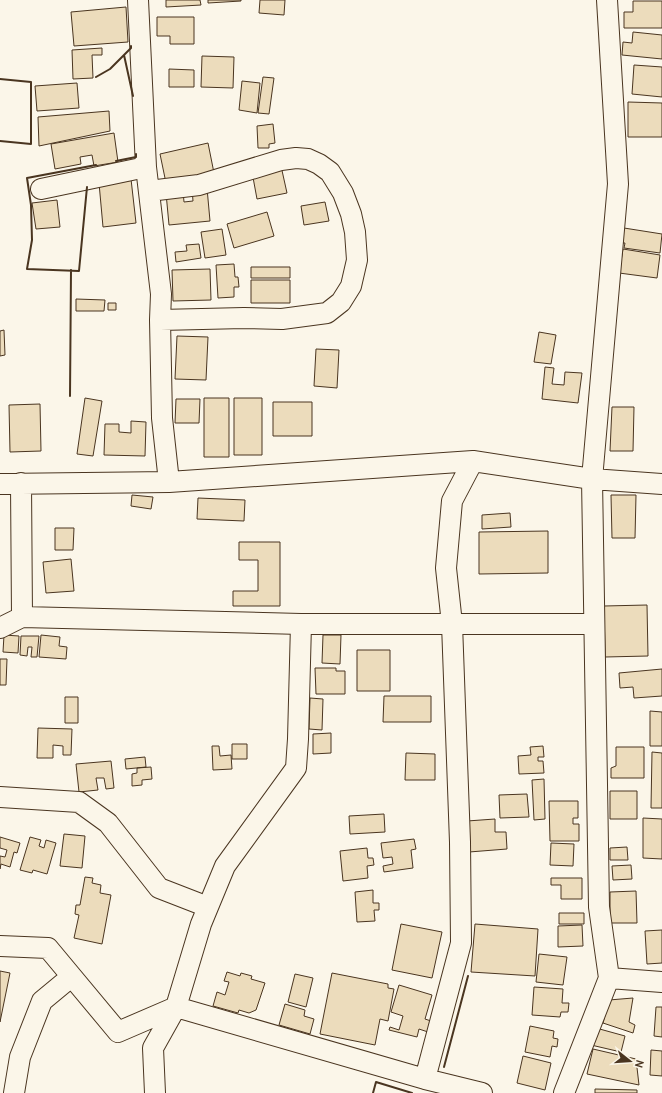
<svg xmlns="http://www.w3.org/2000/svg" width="662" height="1093" font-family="'PT Sans',sans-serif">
  <rect width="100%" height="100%" fill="#fbf6e9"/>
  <path fill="#ecdcbc" stroke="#4a3520" d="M166 0H200L201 5 166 7Z
    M208 0H241V1L208 3Z
    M260 0H285L284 15 259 13Z
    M633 1H662V28H624V12H633Z
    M126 7 128 42 74 46 71 12Z
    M157 17H194V44H170V36H157Z
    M633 32 662 35V59L622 55 623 42 632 43Z
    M102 48V55H92L93 78 73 79 72 50Z
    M202 56 234 57 233 88 201 87Z
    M634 65 662 67V97L632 94Z
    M169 69 194 70V87H169Z
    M263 77 274 78 269 114 258 113Z
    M242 81 260 83 257 113 239 110Z
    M77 83 79 108 37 111 35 86Z
    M628 102 662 103V137H628Z
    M109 111 110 131 39 146 38 117Z
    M273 124 275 143 269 144V148H258L257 126Z
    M114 133 118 162 94 166 92 155 80 157 81 164 55 169 51 144Z
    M208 143 214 173 166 183 160 154Z
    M281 166 287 193 257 199 252 172Z
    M131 179 136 223 103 227 99 183Z
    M207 188 210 221 169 225 166 193 183 191 184 202 193 201 192 189Z
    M57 200 60 227 36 229 32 203Z
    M325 202 329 221 304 225 301 206Z
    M267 212 274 236 234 248 227 224Z
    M624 228 662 234 660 253 624 248 625 243H622Z
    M222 229 226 255 205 258 201 232Z
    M199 244 201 258 176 262 175 252 187 251 186 245Z
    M623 249 660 255 657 278 619 273Z
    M234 264 235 277H238L239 287H234V297L218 298 216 265Z
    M251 267H290V278H251Z
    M210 269 211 300 173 301 172 270Z
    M251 280H290V303H251Z
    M76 299 105 300 104 311H76Z
    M108 303H116V310H108Z
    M4 330 5 355 0 356V331Z
    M539 332 556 335 551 364 534 362Z
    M177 336 208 337 206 380 175 379Z
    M316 349 339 350 337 388 314 386Z
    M545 367 554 368 552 384 564 385 565 372 582 373 578 403 542 399Z
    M85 398 102 401 93 456 77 454Z
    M204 398H229V457H204Z
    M234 398H262V455H234Z
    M176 399H200L199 423H175Z
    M273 402H312V436H273Z
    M40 404 41 451 10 452 9 405Z
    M612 407H634L633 451H610Z
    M131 421 146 422 145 456 104 455 105 424H119V432L131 433Z
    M132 495 153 497 151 509 131 506Z
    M611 495H636L635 538H612Z
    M198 498 245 500 244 521 197 519Z
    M510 513 511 527 482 529V515Z
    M55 528H74L73 550H55Z
    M548 531V573L479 574V532Z
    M239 542H280V606H233V591H258V560H239Z
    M71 559 74 591 46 593 43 562Z
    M647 605 648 656 605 657 604 606Z
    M4 635 19 636 18 653 3 652Z
    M41 635 60 637 59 646 67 647 66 659 39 657Z
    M323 635H341L340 664 322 663Z
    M21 636H39L37 657H31L32 647H28L27 656 20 655Z
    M357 650H390V691H357Z
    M0 659H7L6 685H0Z
    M315 668H336V671H345V694H316Z
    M662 669V696L634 698 633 687 620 688 619 673Z
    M384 696H431V722H383Z
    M65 697H78V723H65Z
    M310 698 323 699 322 730 309 729Z
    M650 711 662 712V746H650Z
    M38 728 72 729 71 755H63V746L53 745V758H37Z
    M331 733V753L313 754V734Z
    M232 744H247V759H232Z
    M212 746H219L220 756 231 755 232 769 213 770Z
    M543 746 544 757H538V761H543L544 773 519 774 518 756 531 755 530 747Z
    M616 747H644V778H611V768L616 766Z
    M652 752 662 753V808H651Z
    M406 753 435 754V780H405Z
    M145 757 146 767 126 769 125 759Z
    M111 761 114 788 106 789 104 778H96L98 790 79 792 76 764Z
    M151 767 152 779 142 780V785L132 786V774L137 773V768Z
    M544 779 545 819 534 820 532 780Z
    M610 791H637V819H610Z
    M527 794 529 817 500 818 499 795Z
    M549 801H578V818H573V824H579V841H550Z
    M384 814 385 832 350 834 349 816Z
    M643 818 662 819V859L643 858Z
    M495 819V832H506L507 849 469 852 467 821Z
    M64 834 85 836 82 868 60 866Z
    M0 837 20 843 17 853 14 852 10 867 1 864 0 869V856L5 857 7 850 0 848Z
    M30 837 41 840 39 846 44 848 46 840 56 843 47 874 33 870 32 873 20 870Z
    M414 839 416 849 411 850 413 868 384 872 383 866 393 864 392 857 383 858 381 843Z
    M551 843 574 844 573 866 550 865Z
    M627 847 628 860H610V848Z
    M367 848 368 858H373L374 865 367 866 368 878 343 881 340 851Z
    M631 865 632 879 613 880 612 866Z
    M85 877 93 878 92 883 101 885 100 893 111 895 102 944 74 938 79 915 75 914 76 905H80Z
    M551 878H582V899H561V885H551Z
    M373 890V903H379V910H374L375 921 357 922 355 892Z
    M636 891 637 923H610V892Z
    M559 913H584V924H559Z
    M401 924 442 932 432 978 392 970Z
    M475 924 538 929 535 976 471 972Z
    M582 925 583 946 558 947V926Z
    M662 930V963L647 964 645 931Z
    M539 954 567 957 563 985 536 982Z
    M0 971 10 973 0 1022Z
    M227 972 240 976 241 973 252 976 251 979 265 983 256 1010 249 1013 239 1010 238 1013 213 1006 217 992 225 995 229 982 224 981Z
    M332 973 388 984V988L394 989 388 1021 380 1019 375 1045 320 1034Z
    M295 974 313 978 306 1007 288 1002Z
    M399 985 432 995 425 1019 434 1022 431 1033 419 1029 417 1037 389 1030 390 1027 399 1030 403 1016 391 1012Z
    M534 987 563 989 562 1003H569L568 1012H561L560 1017 532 1015Z
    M633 998 629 1022 635 1025 633 1033 603 1023 609 1000Z
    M285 1004 305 1010 304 1016 314 1019 310 1034 279 1025Z
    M656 1007H662V1037L654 1036Z
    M530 1026 554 1031 553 1038 558 1039 557 1047 552 1046 550 1057 525 1052Z
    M596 1028 625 1036 621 1052 591 1045Z
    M593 1049 636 1059 639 1085 587 1074Z
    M651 1050 662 1051V1076L650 1075Z
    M523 1056 551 1063 545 1090 517 1083Z
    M595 1089 637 1090V1093H595Z"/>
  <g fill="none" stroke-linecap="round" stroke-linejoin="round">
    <g stroke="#4a3520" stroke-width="22">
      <path id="minor" d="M138 0 146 167 161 294 160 320 162 418 169 482
        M607 0 618 184 592 479 599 907 609 978 662 982
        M41 189 146 167
        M149 191 199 185 281 160 296 158 308 159 319 164 330 172 343 193 351 214 355 232 357 260 351 286 341 302 327 313 282 319 244 318 160 320
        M0 484 169 482 473 461 592 479 662 484
        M22 617 301 624H594
        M0 628 22 617 21 483
        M0 797 79 802 108 823 159 888 208 907
        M0 946 48 948 118 1032 176 1007 425 1079 461 943 460 842 452 624 446 568 452 501 473 461
        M425 1079 482 1093
        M14 1093 20 1057 42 1001 71 977
        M155 1093 153 1048 176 1007 201 924 225 866 296 768 298 739 301 624
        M564 1093 609 978"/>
    </g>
    <use href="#minor" stroke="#fbf6e9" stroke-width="20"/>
    <path stroke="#4a3520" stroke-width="2" d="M124 55 133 96
      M96 77 110 69 131 48V46
      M0 79 31 82V144L0 141
      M116 161 136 157V154
      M87 187 79 271 27 269 32 240 31 205 27 178 96 165
      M70 396 71 270
      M444 1067 468 976
      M373 1093 376 1082 412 1093"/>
  </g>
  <g transform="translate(630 1061) rotate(107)" stroke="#fbf6e9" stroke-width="3" paint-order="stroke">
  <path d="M0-3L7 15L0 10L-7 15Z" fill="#4a3520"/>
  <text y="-6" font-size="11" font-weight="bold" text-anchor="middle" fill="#4a3520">N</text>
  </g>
</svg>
